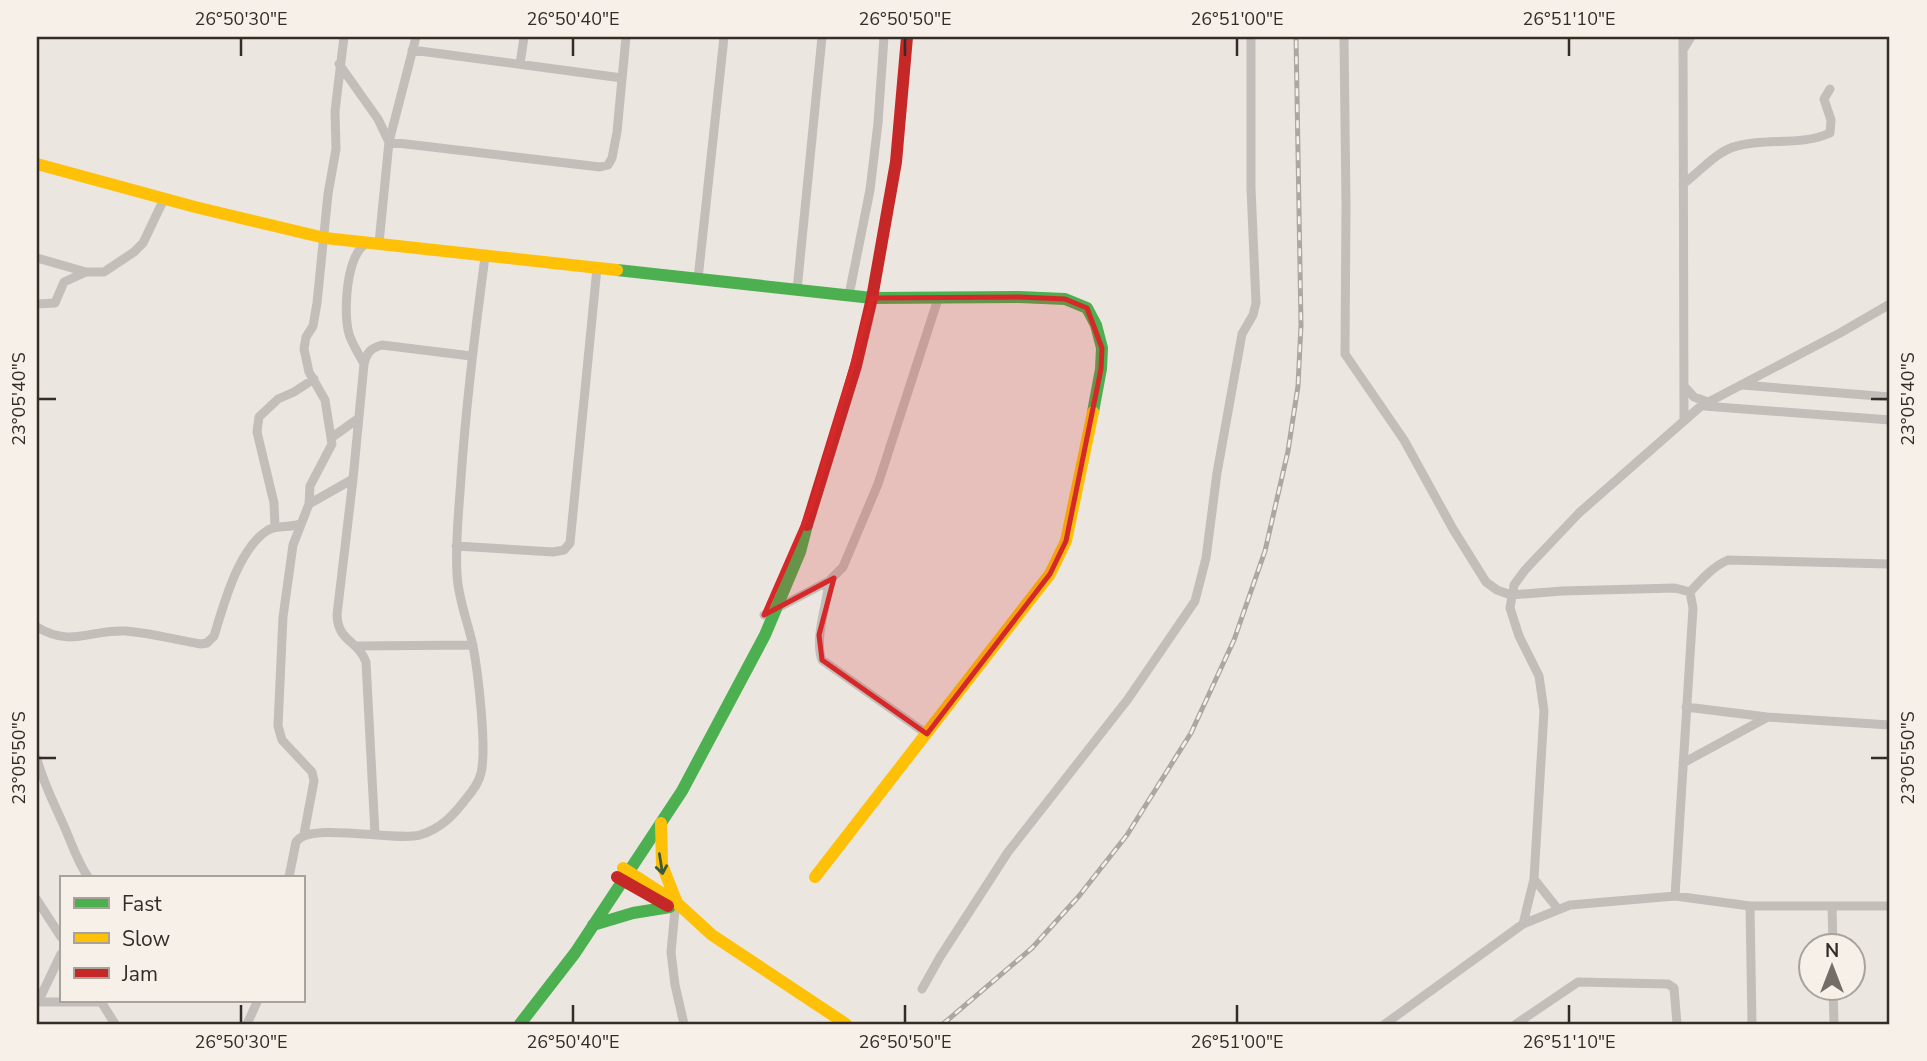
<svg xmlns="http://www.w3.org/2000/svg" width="1927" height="1061" font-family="'Nunito Sans',sans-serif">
  <rect width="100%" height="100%" fill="#ebe6e0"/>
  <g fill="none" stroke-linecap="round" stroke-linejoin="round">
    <path stroke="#c3beb9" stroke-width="9" d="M1344 37 1346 205 1345 354 1404 440 1453 529 1486 582 1497 590 1511 595 1562 591 1675 588 1690 592 1693 608 1675 896
      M1683 37 1684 419
      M412 50 622 78
      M1683 50 1691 37
      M339 64 378 119 389 142 600 167 608 165 612 158 617 132 626 37
      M520 64 524 37
      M1683 184C1700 172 1716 151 1737 146 1767 138 1801 146 1830 133L1831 120 1824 99 1830 89
      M379 243 389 142 416 37
      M37 258 86 272H104L134 252 143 243 164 199
      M698 279 724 37
      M797 290 822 37
      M849 295 870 190 878 123 884 37
      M37 304 55 303 64 282 86 272
      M364 364C359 354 352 344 349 334 343 313 346 254 367 243
      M1742 385 1890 397
      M1684 386 1694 397 1708 402
      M1704 406 1890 420
      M331 438 359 418
      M309 504 310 486 332 444 325 400 309 372 304 349 306 337 313 326 317 303 328 194 336 149 335 111 344 37
      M275 527 274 503 257 432 259 417 278 399 294 392 314 379
      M456 546 553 552 564 550 570 543 597 268
      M829 581C827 605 814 639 822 660L927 734
      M1690 592C1701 580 1712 567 1728 560L1890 564
      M764 615 829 581 843 567 878 484 938 299
      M37 627C72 648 90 629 126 631 151 633 176 640 201 644L207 643 214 636C224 604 238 549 268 530 277 525 290 528 300 524
      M356 646 473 645
      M1686 707 1767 717 1890 725
      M37 759C44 785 54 803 64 826 72 844 77 861 88 877
      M1683 763 1766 718
      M304 834 314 781 312 772 282 740 278 726 283 617 293 545 309 504 353 479
      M375 834 366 662C358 640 338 642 337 615L353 479 364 364C367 352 371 348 382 345L471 356
      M289 877 296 842C310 821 395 842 420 835 440 829 453 816 465 800 472 792 479 783 481 773 487 749 478 672 473 646 468 622 458 599 457 574 455 542 459 510 461 478 466 404 475 331 485 257
      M1534 879 1558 909
      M37 900 61 937
      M1750 906 1752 1024
      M1832 906 1833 946
      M675 910 671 952 675 985 684 1024
      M1523 924 1534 879 1544 711 1539 676 1519 636 1510 608 1514 585 1525 570 1579 513 1701 406 1840 333 1890 304
      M1833 988 1834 1024
      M922 989 940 957 1008 852 1128 699 1195 601 1206 558 1217 473 1242 334 1253 315 1256 303 1251 188V37
      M100 1000 115 1024
      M37 1002H101
      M38 1002 61 954
      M247 1024 258 1000
      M1385 1024 1523 924 1570 905 1675 896 1750 906H1890
      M1516 1024 1578 982 1668 984 1674 988 1677 1024"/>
    <path stroke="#4caf50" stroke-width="12" d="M617 270 872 298 1019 297 1065 299 1087 308 1096 325 1102 348 1101 369 1093 412
      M593 925 633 913 670 907
      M520 1024 575 953 682 791 765 635 800 552 807 525"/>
    <path stroke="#ffc107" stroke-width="12" d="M37 164 195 207 325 238 617 270
      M661 823 662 865 677 903
      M623 868 677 903 712 935 846 1024
      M815 877 1050 574 1066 541 1093 412"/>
    <path stroke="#c62828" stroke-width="12" d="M807 525 856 366 872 298 896 162 907 37
      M617 877 668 906"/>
    <g stroke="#aba7a3" stroke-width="5">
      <path id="rail" d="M943 1024 1032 948 1079 896 1127 835 1191 733 1234 640 1265 551 1288 451 1298 386 1301 325 1296 37"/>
    </g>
    <use href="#rail" stroke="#f7f0e8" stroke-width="2.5" stroke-dasharray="8" stroke-linecap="butt"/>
  </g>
  <defs><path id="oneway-shaft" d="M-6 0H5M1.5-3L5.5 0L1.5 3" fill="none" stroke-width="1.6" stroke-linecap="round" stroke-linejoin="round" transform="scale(1.75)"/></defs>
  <use stroke="#3c5a36" href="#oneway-shaft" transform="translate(661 864) rotate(81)"/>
  <path fill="#d62828" fill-opacity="0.2" stroke="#d62828" stroke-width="5" stroke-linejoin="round" d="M1019 297 1065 299 1087 308 1102 348 1101 369 1066 541 1050 574 927 734 822 660 819 635 834 578 764 615 812 505 872 298Z"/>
  <path fill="none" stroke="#332c28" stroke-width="2.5" d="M241 38V56M573 38V56M905 38V56M1237 38V56M1569 38V56M38 399H56M1871 399H1888M38 758H56M1871 758H1888M241 1005V1023M573 1005V1023M905 1005V1023M1237 1005V1023M1569 1005V1023"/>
  <rect width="1927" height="1061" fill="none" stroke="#f7f0e8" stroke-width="77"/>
  <rect x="60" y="876" width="245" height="126" fill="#f7f0e8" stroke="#a9a29b" stroke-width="2"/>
  <rect x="74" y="898" width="35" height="10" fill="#4caf50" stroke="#a9a29b" stroke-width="2"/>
  <text x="122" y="911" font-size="21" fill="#332c28">Fast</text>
  <rect x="74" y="933" width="35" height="10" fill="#ffc107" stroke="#a9a29b" stroke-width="2"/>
  <text x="122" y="946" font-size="21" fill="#332c28">Slow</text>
  <rect x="74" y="968" width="35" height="10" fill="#c62828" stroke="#a9a29b" stroke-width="2"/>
  <text x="122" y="981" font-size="21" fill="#332c28">Jam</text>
  <g transform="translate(1832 967)"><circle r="33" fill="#f7f0e8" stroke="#a9a29b" stroke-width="2"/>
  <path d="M0-5L12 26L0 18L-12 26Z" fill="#736d68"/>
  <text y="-10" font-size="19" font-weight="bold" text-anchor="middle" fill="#332c28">N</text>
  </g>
  <rect x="38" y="38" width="1850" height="985" fill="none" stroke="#332c28" stroke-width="2.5"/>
  <g font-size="18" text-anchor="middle" fill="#332c28">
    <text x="241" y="25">26°50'30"E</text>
    <text x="573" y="25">26°50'40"E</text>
    <text x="905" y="25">26°50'50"E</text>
    <text x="1237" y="25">26°51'00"E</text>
    <text x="1569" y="25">26°51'10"E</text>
    <text transform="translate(19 399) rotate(-90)" y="6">23°05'40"S</text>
    <text transform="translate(1908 399) rotate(-90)" y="6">23°05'40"S</text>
    <text transform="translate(19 758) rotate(-90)" y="6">23°05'50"S</text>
    <text transform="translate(1908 758) rotate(-90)" y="6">23°05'50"S</text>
    <text x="241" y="1048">26°50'30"E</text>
    <text x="573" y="1048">26°50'40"E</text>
    <text x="905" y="1048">26°50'50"E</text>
    <text x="1237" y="1048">26°51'00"E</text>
    <text x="1569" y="1048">26°51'10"E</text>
  </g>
</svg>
